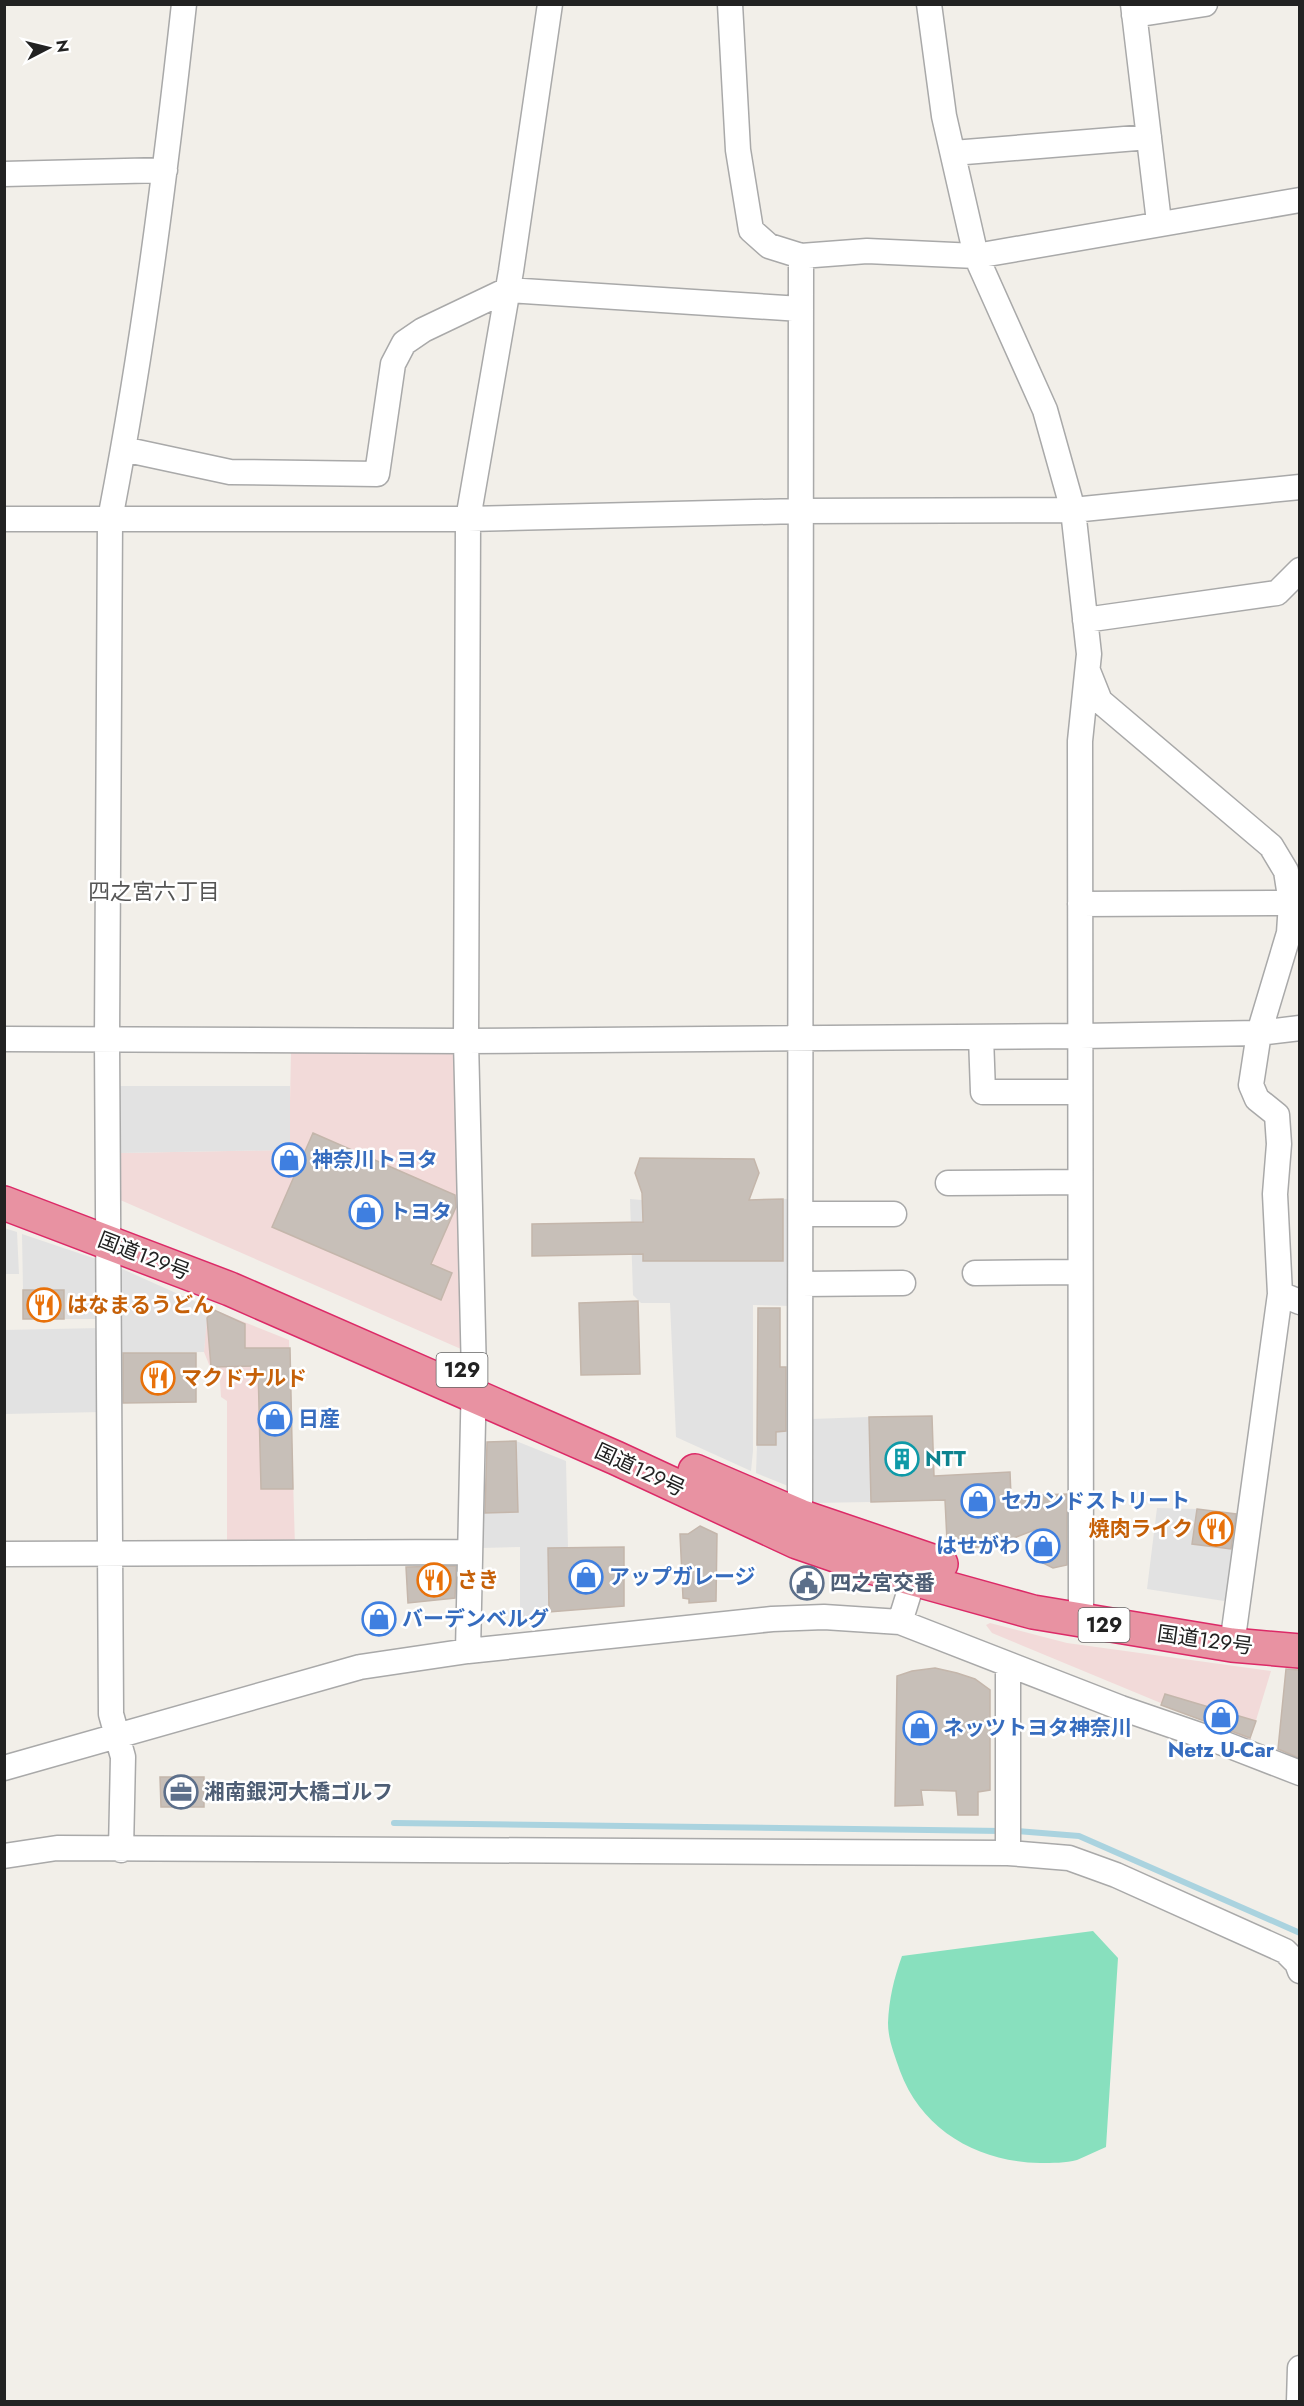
<svg xmlns="http://www.w3.org/2000/svg" width="1304" height="2406" font-family="Jost,'Noto Sans JP',sans-serif">
  <rect width="100%" height="100%" fill="#f2efe9"/>
  <path fill="#f2dad9" d="M291 1052 456 1053 461 1349 118 1199 120 1153 289 1150Z
    M214 1310 289 1340 295 1547H227V1401L221 1397 219 1367H210L204 1352 206 1318Z
    M990 1623 1067 1643 1271 1671 1250 1740 992 1633 986 1625Z"/>
  <path fill="#88e0be" d="M1093 1931 1118 1958 1106 2147C1096 2151 1087 2156 1077 2160 1066 2163 1052 2163 1040 2163 979 2162 922 2131 900 2071 895 2056 888 2040 888 2023 889 1999 894 1978 902 1956Z"/>
  <path fill="#e2e2e2" d="M119 1086H290V1150L120 1153Z
    M630 1199 642 1200 643 1261H783V1199H793V1306L753 1305V1451L751 1471 676 1437 670 1303H641L633 1295Z
    M4 1228 17 1232 19 1274H5Z
    M22 1234 102 1261 103 1319H64V1290H23Z
    M120 1268 214 1310 207 1318 204 1352 120 1353Z
    M101 1328 102 1412 5 1414 4 1330Z
    M869 1417 871 1502 811 1503 810 1419Z
    M793 1431V1488L756 1473 757 1445H776V1432Z
    M516 1441 566 1461 568 1548H548L549 1612 520 1619V1547L480 1548 482 1513 518 1512Z
    M1157 1508 1197 1509 1192 1544 1236 1550 1229 1593 1224 1601 1147 1589Z"/>
  <g fill="none" stroke-linecap="round" stroke-linejoin="round">
    <path stroke="#aad3df" stroke-width="6" d="M394 1823 1002 1831
      M1017 1831 1079 1836 1300 1933"/>
  </g>
  <path fill="#c7bfb8" stroke="#c4b6ab" stroke-width="1.5" d="M313 1133 455 1195 456 1207 431 1264 452 1273 441 1300 272 1227Z
    M640 1158 754 1159 759 1173 749 1200 783 1199V1261H643V1254L532 1256V1224L643 1222 642 1193 635 1173Z
    M23 1290H64V1319H23Z
    M638 1301 640 1374 581 1375 579 1303Z
    M758 1308H780V1367H786V1431L776 1432V1445H757Z
    M214 1310 245 1324V1348H290L293 1489H261L258 1366 211 1367 207 1318Z
    M123 1353H196V1402L123 1403Z
    M932 1416 934 1476 1010 1472 1011 1496 1067 1494V1565L1053 1568 1037 1560V1529L993 1546 969 1548 947 1541 945 1500 871 1502 869 1417Z
    M516 1441 518 1512 485 1513 487 1442Z
    M1197 1509 1236 1514 1231 1549 1192 1544Z
    M700 1526 717 1534 716 1601 689 1603V1599L683 1598 680 1534H688Z
    M624 1547V1606L549 1612 548 1548Z
    M456 1566 455 1598 408 1603 406 1567Z
    M935 1668 957 1673 975 1679 990 1690V1790L978 1792V1815H958L956 1791 921 1790 923 1805 895 1806 897 1676 912 1671Z
    M1286 1669 1299 1670V1758L1278 1749Z
    M1165 1694 1256 1721 1250 1738 1161 1705Z
    M160 1777H204V1807H161Z"/>
  <g fill="none" stroke-linecap="round" stroke-linejoin="round">
    <g stroke="#a9a9a9" stroke-width="27">
      <path id="minor" d="M730 4 738 150 751 230 769 246 801 256 867 251 976 256 1300 200
        M929 4 944 116 976 256 1045 410 1073 510 1089 654 1080 741 1081 1622
        M1133 4 1159 222
        M1134 15 1205 4
        M953 153 1149 137
        M4 174 165 170
        M123 449 230 472 377 474 393 364 404 343 423 330 507 290 801 309
        M4 519H468L799 511 1073 510 1300 487
        M1085 620 1277 593 1300 570
        M1088 671 1100 701 1271 846 1286 871 1291 903 1289 933 1259 1033 1251 1085 1257 1099 1277 1115 1279 1144 1275 1194 1280 1294 1300 1302
        M1080 904 1291 903
        M981 1037 983 1092H1080
        M4 1039 466 1041 1081 1036 1259 1033 1300 1028
        M948 1183 1080 1182
        M801 1214H894
        M975 1273 1080 1272
        M801 1284 903 1283
        M800 1516 801 256
        M4 1554 469 1552
        M900 1622 918 1564
        M1232 1645 1280 1294
        M468 1651 474 1375 466 1041 468 519 511 271 550 4
        M1008 1665V1853
        M4 1768 360 1667 468 1651 772 1619 824 1617 900 1622 1121 1708 1220 1742 1300 1773
        M121 1850 123 1757 111 1714 107 1040 110 519C143 349 165 177 184 4
        M4 1856 57 1848 1008 1853 1069 1858 1116 1875 1285 1951 1297 1963 1300 1971
        M1299 2402 1300 2368"/>
    </g>
    <g stroke="#dc2a67" stroke-width="36">
      <path id="highway" d="M4 1203 230 1289 616 1458 797 1542 867 1566 1033 1612 1232 1645 1300 1651
        M695 1471 800 1516 941 1564"/>
    </g>
    <use href="#minor" stroke="#fff" stroke-width="24"/>
    <use href="#highway" stroke="#e892a2" stroke-width="33"/>
  </g>
  <defs>
    <g id="shop-ring" transform="scale(1.725)"><circle r="9.5" fill="#fff" stroke="#3f7fe0" stroke-width="1.5"/><path d="M-5-2.5h2.3a2.7 3.5 0 0 1 5.4 0H5L5.5 6h-11ZM-1.5-2.5h3a1.5 2.3 0 0 0-3 0Z" fill="#3f7fe0"/></g>
    <g id="restaurant-ring" transform="scale(1.725)"><circle r="9.5" fill="#fff" stroke="#e8710a" stroke-width="1.5"/><path d="M-5-6h1v4h1v-4h1v4h1v-4h1v5L-1.5 .5V6h-2V.5L-5-1ZM5-6V6H3V1.5H1.5Q1.5-4 5-6Z" fill="#e8710a"/></g>
    <g id="building-ring" transform="scale(1.725)"><circle r="9.5" fill="#fff" stroke="#0f9aa8" stroke-width="1.5"/><path d="M-4-6H4V6H1V3H-1V6H-4ZM-2.5-4.3h1.7v1.8h-1.7ZM.8-4.3h1.7v1.8H.8ZM-2.5-1h1.7V.8h-1.7ZM.8-1h1.7V.8H.8Z" fill="#0f9aa8"/></g>
    <g id="civic-ring" transform="scale(1.725)"><circle r="9.5" fill="#fff" stroke="#5c6f8a" stroke-width="1.5"/><path d="M-.6-6.5H3V-4.5H.6V-3L4-1V1h2V6H-6V1h2V-1L-.6-3ZM-1.2 2.5V6h2.4V2.5Z" fill="#5c6f8a"/></g>
    <g id="office-ring" transform="scale(1.725)"><circle r="9.5" fill="#fff" stroke="#5c6f8a" stroke-width="1.5"/><path d="M-6-3h4V-5.5h4V-3h4V5H-6ZM-1-4.5V-3h2v-1.5ZM-6 0V1H6V0Z" fill="#5c6f8a"/></g>
  </defs>
  <g fill-rule="evenodd">
    <use href="#shop-ring" x="289" y="1160"/>
    <use href="#shop-ring" x="366" y="1212"/>
    <use href="#restaurant-ring" x="44" y="1305"/>
    <use href="#restaurant-ring" x="158" y="1378"/>
    <use href="#shop-ring" x="275" y="1419"/>
    <use href="#building-ring" x="902" y="1459"/>
    <use href="#shop-ring" x="978" y="1501"/>
    <use href="#restaurant-ring" x="1216" y="1529"/>
    <use href="#shop-ring" x="1043" y="1546"/>
    <use href="#shop-ring" x="586" y="1577"/>
    <use href="#restaurant-ring" x="434" y="1580"/>
    <use href="#civic-ring" x="807" y="1583"/>
    <use href="#shop-ring" x="379" y="1619"/>
    <use href="#shop-ring" x="1221" y="1717"/>
    <use href="#shop-ring" x="920" y="1728"/>
    <use href="#office-ring" x="181" y="1792"/>
  </g>
  <g text-anchor="middle" dominant-baseline="central" stroke-width="5" stroke-linejoin="round" paint-order="stroke">
    <g fill="#fff" stroke="#646464" stroke-width="1.5">
      <rect x="436.5" y="1353" width="51" height="34" rx="4.5"/>
      <rect x="1078.5" y="1608" width="51" height="34" rx="4.5"/>
    </g>
    <g font-size="20" font-weight="bold" fill="#222">
      <text x="462" y="1370">129</text>
      <text x="1104" y="1625">129</text>
    </g>
    <g font-size="21" font-weight="bold" fill="#366cbe" stroke="#fff" text-anchor="start">
      <text x="312" y="1160">神奈川トヨタ</text>
      <text x="389" y="1212">トヨタ</text>
      <text x="298" y="1419">日産</text>
      <text x="1001" y="1501">セカンドストリート</text>
      <text x="1020" y="1546" text-anchor="end">はせがわ</text>
      <text x="609" y="1577">アップガレージ</text>
      <text x="402" y="1619">バーデンベルグ</text>
      <text x="943" y="1728">ネッツトヨタ神奈川</text>
      <text x="1221" y="1750" text-anchor="middle">Netz U-Car</text>
    </g>
    <g font-size="21" fill="#222" stroke="#fff">
      <text transform="translate(144 1256) rotate(21)">国道129号</text>
      <text transform="translate(640 1470) rotate(25)">国道129号</text>
      <text transform="translate(1205 1640) rotate(8)">国道129号</text>
    </g>
    <g font-size="21" font-weight="bold" fill="#c56008" stroke="#fff" text-anchor="start">
      <text x="67" y="1305">はなまるうどん</text>
      <text x="181" y="1378">マクドナルド</text>
      <text x="1193" y="1529" text-anchor="end">焼肉ライク</text>
      <text x="457" y="1580">さき</text>
    </g>
    <g font-size="21" font-weight="bold" fill="#0d838f" stroke="#fff" text-anchor="start">
      <text x="925" y="1459">NTT</text>
    </g>
    <g font-size="21" font-weight="bold" fill="#4e5e75" stroke="#fff" text-anchor="start">
      <text x="830" y="1583">四之宮交番</text>
      <text x="204" y="1792">湘南銀河大橋ゴルフ</text>
    </g>
    <g font-size="22" fill="#555" stroke="#fff">
      <text x="154" y="891">四之宮六丁目</text>
    </g>
  </g>
  <rect width="1304" height="2406" fill="none" stroke="#222222" stroke-width="12"/>
  <g transform="translate(48 48) rotate(83)" stroke="#ffffff" stroke-width="4.5" paint-order="stroke">
  <path d="M0-4.5L10 22L0 15L-10 22Z" fill="#222222"/>
  <text y="-9" font-size="16" font-weight="bold" text-anchor="middle" fill="#222222">N</text>
  </g>
</svg>
